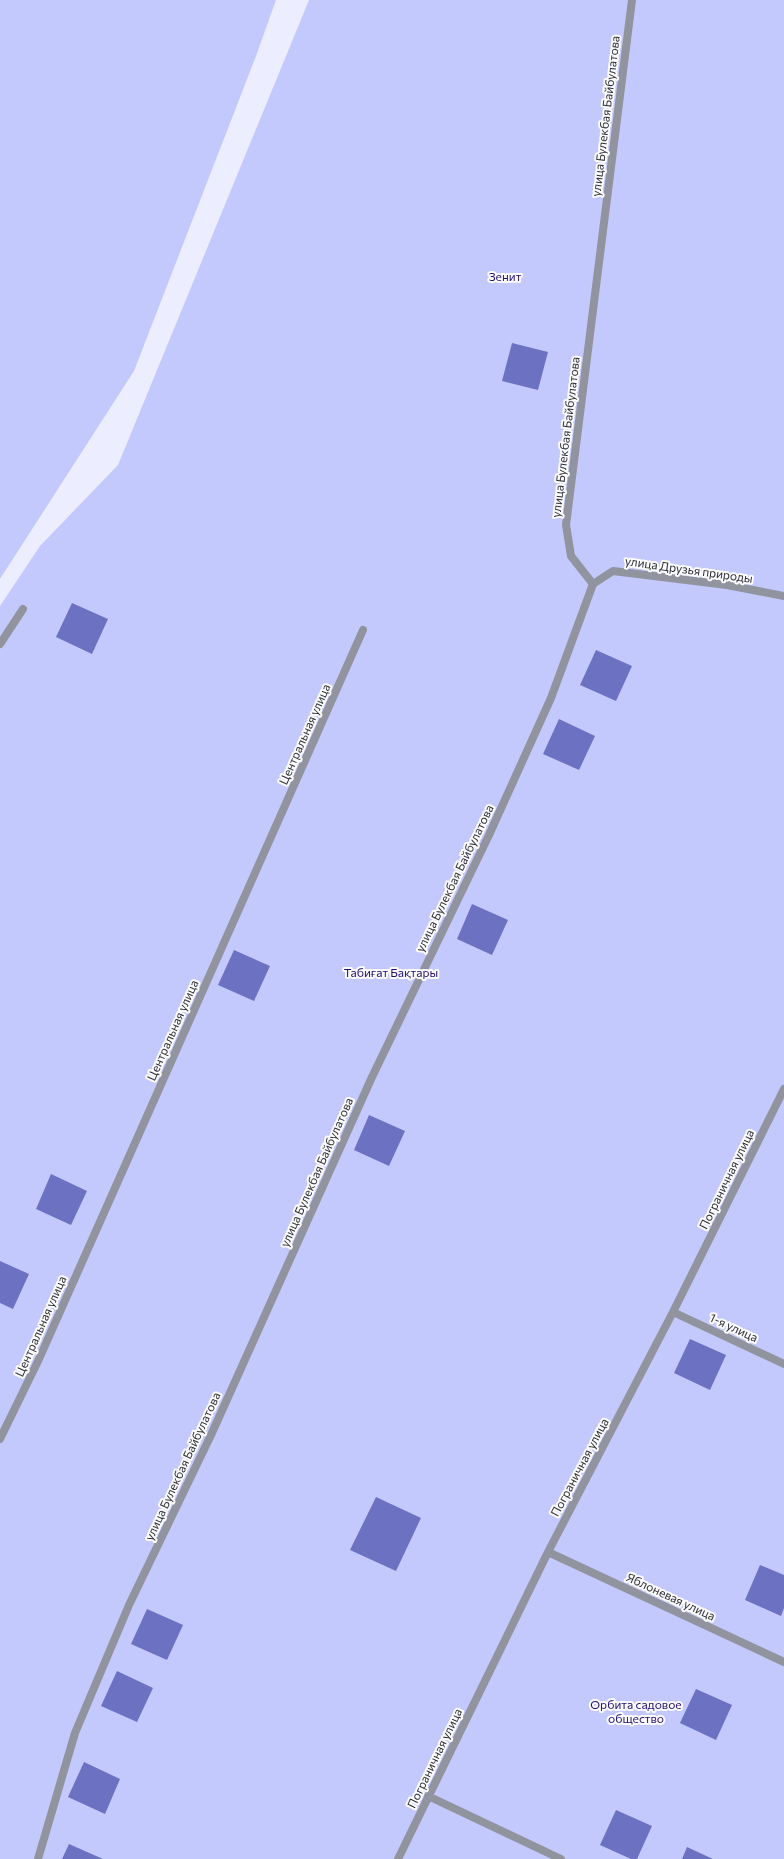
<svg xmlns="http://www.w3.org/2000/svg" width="784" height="1859" font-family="Commissioner,sans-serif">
  <rect width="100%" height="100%" fill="#eceeff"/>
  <path fill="#c3c9fc" d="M0 0H276L256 56 134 371 0 579Z
    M309 0H784V1859H0V606L40 546 118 465Z"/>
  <path fill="#6d71c2" d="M512 343 548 352 538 390 502 381Z
    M72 603 108 619 92 654 56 637Z
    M596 650 632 666 616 701 580 685Z
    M559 719 595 736 579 770 543 754Z
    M472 904 508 920 492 955 457 939Z
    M234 950 270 966 254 1001 218 985Z
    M369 1115 405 1131 389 1166 354 1150Z
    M51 1174 87 1191 71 1225 36 1209Z
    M0 1261 29 1274 13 1309 0 1303Z
    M690 1339 726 1355 710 1390 674 1373Z
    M376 1497 421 1518 396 1571 350 1550Z
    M760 1565 784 1575V1608L781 1616 745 1600Z
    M147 1609 183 1625 167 1660 131 1644Z
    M117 1671 153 1688 137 1722 101 1706Z
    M696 1689 732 1705 716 1740 680 1723Z
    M84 1762 120 1779 105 1814 68 1797Z
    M616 1810 652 1826 637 1859H631L600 1845Z
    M69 1844 103 1859H62Z
    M687 1847 713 1859H682Z"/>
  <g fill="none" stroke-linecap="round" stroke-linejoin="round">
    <path stroke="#91939e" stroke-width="8" d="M593 584 613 571 727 585 784 596
      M0 644 23 609
      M673 1312 784 1364
      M0 1439 39 1359 363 630
      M548 1552 784 1662
      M428 1796 561 1859
      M38 1859 75 1733 129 1605 211 1435 372 1077 489 835 551 698 593 584 571 556 566 525 632 0
      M398 1859 548 1552 673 1312 784 1089"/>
  </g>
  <g text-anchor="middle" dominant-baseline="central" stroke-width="4" stroke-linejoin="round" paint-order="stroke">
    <g font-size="12" fill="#2c2d38" stroke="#fcfcfc">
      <text transform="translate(605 116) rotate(-83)">улица Булекбая Байбулатова</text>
      <text transform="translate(565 437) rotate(-83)">улица Булекбая Байбулатова</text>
      <text transform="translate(689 569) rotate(8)">улица Друзья природы</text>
      <text transform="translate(304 734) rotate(-66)">Центральная улица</text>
      <text transform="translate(454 878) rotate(-64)">улица Булекбая Байбулатова</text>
      <text transform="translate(172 1030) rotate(-66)">Центральная улица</text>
      <text transform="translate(316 1172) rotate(-66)">улица Булекбая Байбулатова</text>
      <text transform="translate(726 1179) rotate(-64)">Пограничная улица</text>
      <text transform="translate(40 1326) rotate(-66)">Центральная улица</text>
      <text transform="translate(734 1327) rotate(25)">1-я улица</text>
      <text transform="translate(182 1466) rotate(-65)">улица Булекбая Байбулатова</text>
      <text transform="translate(579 1467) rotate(-62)">Пограничная улица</text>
      <text transform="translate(671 1596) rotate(25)">Яблоневая улица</text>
      <text transform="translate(434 1758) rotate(-64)">Пограничная улица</text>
    </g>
    <g font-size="12" fill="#220e71" stroke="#fcfcfc">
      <text x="505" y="276">Зенит</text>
      <text x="391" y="972">Табиғат Бақтары</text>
      <text x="636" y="1704">Орбита садовое<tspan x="636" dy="14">общество</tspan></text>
    </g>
  </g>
</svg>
